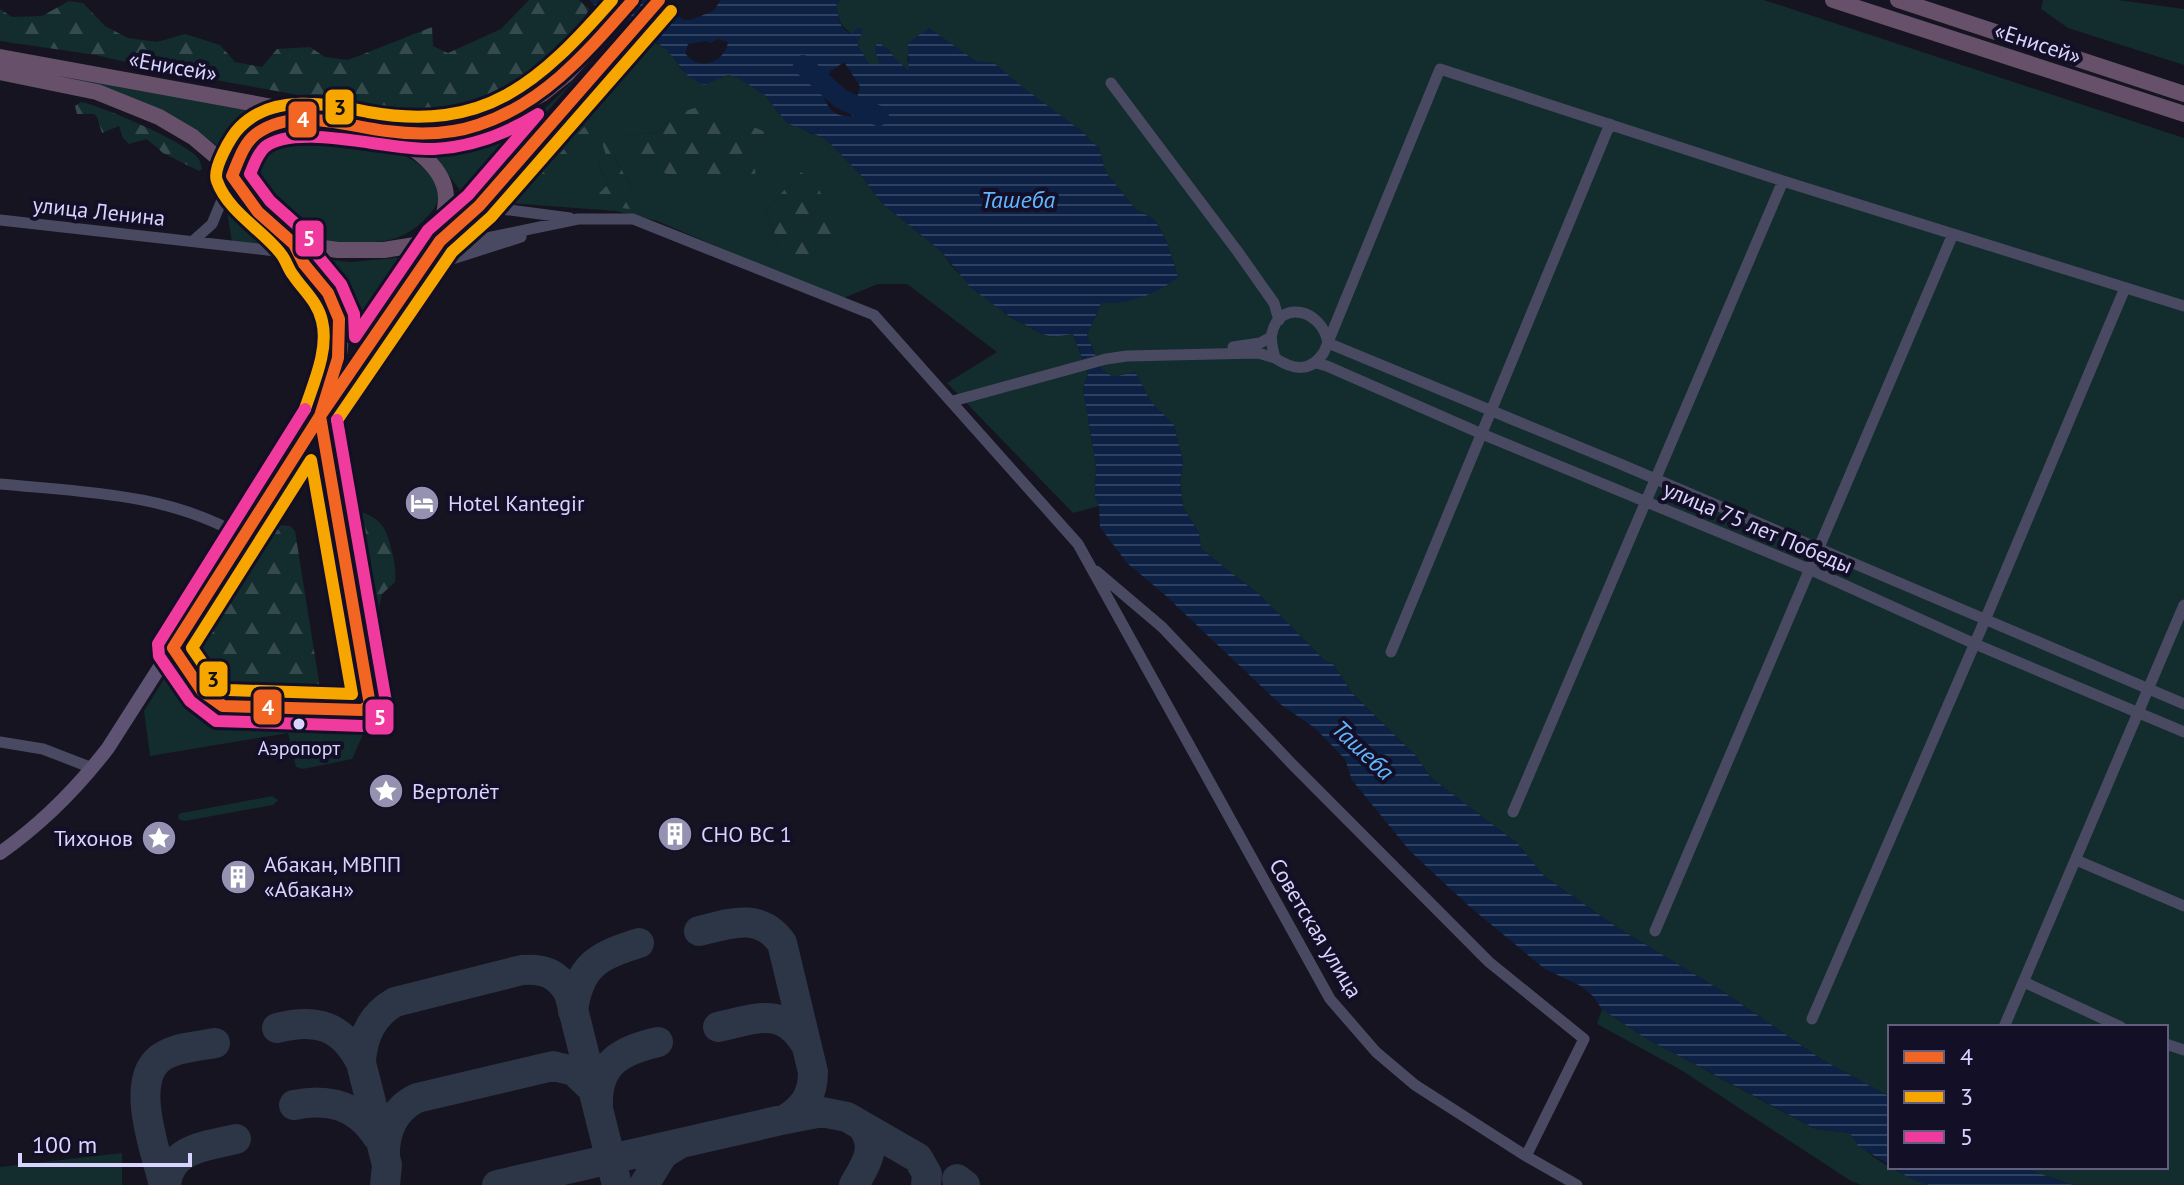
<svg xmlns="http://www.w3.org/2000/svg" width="2184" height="1185" font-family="'PT Sans',sans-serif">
  <defs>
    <pattern id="forest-firs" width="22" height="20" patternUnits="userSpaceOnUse" patternTransform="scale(2)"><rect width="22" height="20" fill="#132c2d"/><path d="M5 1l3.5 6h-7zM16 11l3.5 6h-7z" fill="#354a4c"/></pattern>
    <pattern id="water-rules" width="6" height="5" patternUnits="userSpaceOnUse" patternTransform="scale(2)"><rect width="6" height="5" fill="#0d2144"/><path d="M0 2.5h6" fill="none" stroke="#304060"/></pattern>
  </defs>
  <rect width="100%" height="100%" fill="#161421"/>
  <path fill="#132c2d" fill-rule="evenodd" d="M841 0H1764L2184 138V1185H2073L2021 1167H2166V1027H1890V1097L1821 1059 1722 991 1618 928 1544 876 1518 844 1430 777 1416 756 1352 693 1333 664 1324 660 1261 596 1201 549 1199 533 1183 507 1180 481 1183 462 1174 425 1151 402 1135 372 1113 377 1101 369 1087 335 1101 303C1132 304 1151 292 1178 277L1167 243 1155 220 1135 209 1105 171 1099 147 1091 142 1084 133 1019 85 994 63 976 62 929 28 907 58 910 67 909 71 895 60 888 49 876 48 880 64H869L856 44 858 39C841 25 840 27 836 5Z
    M2043 0H2118L2184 9V65L2068 28 2041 9Z
    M651 40 668 50 683 71 720 78 728 75 737 77 765 95 781 116 810 133 826 139 860 174 883 204 941 251 955 270 1008 316 1040 333 1073 334 1088 374 1083 388 1096 465 1095 496 1099 506 1073 513 947 383 997 352 907 284H878L841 299 657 221 616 211 509 203 508 195ZM673 115 733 157 678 180 619 148 615 158 633 190 596 198 609 183 598 165 626 135 658 132ZM802 172 779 252 777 239 765 211Z
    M54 73 286 116 251 127 227 154C177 110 118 91 54 73Z
    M577 77 473 196 464 195 438 162 421 147C458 144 510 136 540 112 553 102 565 89 577 77Z
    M285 130C325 132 417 143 435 183 441 197 438 205 428 216 413 232 397 241 375 242 355 242 334 244 314 238 282 227 242 196 250 159 251 152 255 142 262 138 268 134 278 132 285 130Z
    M230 190 279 247 232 242 226 205Z
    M417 256 358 338C345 296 337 289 307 258L351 262Z
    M164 679 191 686 208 710 222 719 360 718 365 730 352 759 303 769 296 767 288 733 150 756 144 711Z
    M272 796 278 800 273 805 185 821 178 819 179 814 182 813Z
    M1602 1009 1642 1036 1802 1122 1816 1129 1850 1133C1863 1155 1904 1177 1929 1185H1862L1851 1181 1681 1070 1597 1024Z
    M122 1153V1185H0V1167Z"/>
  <path fill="url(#forest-firs)" d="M529 0H579L589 9C583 20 579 33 572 42 539 83 477 109 425 113 413 114 400 112 388 111L165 71 96 55 0 41V9L12 17 42 16 69 1 83 3 105 26 128 38 157 42 185 34 220 45 235 62 262 67 277 49 310 47 325 57 348 60 432 27 433 46 448 53 501 29Z
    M81 102C102 106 185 142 197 157 200 160 201 165 202 169L199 171 163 153 147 139 129 144 123 138 119 126 102 133 97 117 94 114H77L75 106Z
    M704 105 765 132 746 152 733 157 755 169 756 180 718 184 678 180 619 149 615 158 633 190 640 210 620 208 595 198 609 183 598 165 606 155 603 146 604 137 658 132 673 115Z
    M584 127 598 130 597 144 536 200 529 197 527 190Z
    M801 172 819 190 845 238 827 257 812 265 779 252 777 239 765 211Z
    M315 491 324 493 328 505 359 697 354 704 350 705 345 700 312 512 311 499Z
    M355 510C384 518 387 530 393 556 395 566 396 573 395 582L382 594 378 612 389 686 393 702 381 706 376 699 347 518Z
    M279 525 290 526 295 531 320 688 306 696 224 695C209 682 195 663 196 642 197 624 251 536 267 528 270 526 275 526 279 525Z"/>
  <path fill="url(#water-rules)" fill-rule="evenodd" d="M589 0H656L684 20H691L713 11 721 0H841L836 5C839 17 838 29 852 34L857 28 863 29 857 44 869 64H879L875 48 878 42C890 50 897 62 909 71L908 43 929 28 976 61 994 63 1020 85 1084 133 1091 142 1099 147 1105 171 1135 209 1155 220 1167 243 1178 277C1157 295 1128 304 1101 303L1087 335 1101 369 1113 377 1135 372 1151 402 1174 425 1183 462 1180 481 1183 507 1199 533 1201 549 1261 596 1324 660 1333 664 1352 693 1416 756 1430 777 1518 844 1544 876 1618 928 1722 991 1821 1059 1890 1097V1165L1858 1146 1850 1133 1816 1129 1642 1036 1602 1009 1593 996 1581 986 1545 969 1470 907 1410 851 1352 780 1345 759 1315 728 1280 704 1164 594 1127 563 1100 527 1099 506 1095 496 1096 465 1083 388 1088 374 1073 334 1052 337 1040 333 1009 316 971 288 941 251 883 204 860 174 826 139 787 123 765 95 737 77 728 75 704 85 689 77 667 50 618 13 598 8ZM718 39 728 42C725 63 698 72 685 53L688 44 706 41 710 43ZM844 62 860 86 852 116C830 118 826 104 820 86L831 71Z
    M1892 1167H2021L2073 1185H1929L1911 1179Z"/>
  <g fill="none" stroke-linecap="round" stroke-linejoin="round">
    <path stroke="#0d2144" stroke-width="20" d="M803 65 841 99 879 116"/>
    <path stroke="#2c3646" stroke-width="30" d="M573 1011C579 965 598 956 639 943
      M718 1027C756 1019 783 1005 806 1045
      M277 1028C316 1018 342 1025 361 1063L387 1165 385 1185
      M361 1063C362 1037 372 1015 395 1002L522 970C544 968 558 974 569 993L617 1185
      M598 1104C597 1063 622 1050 658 1042
      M294 1105C329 1098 357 1105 377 1136
      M786 1119 822 1112 847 1117 918 1158 927 1174 926 1185
      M385 1157C384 1132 394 1109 417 1098L553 1066 574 1071 593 1089
      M957 1179 965 1185
      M164 1185C156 1152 126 1075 165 1055 180 1047 199 1046 215 1043
      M166 1185C169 1148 207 1146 236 1139
      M497 1185 786 1119C805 1107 813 1094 813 1072L782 943C760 912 731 923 699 931
      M644 1185 663 1154 679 1144
      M854 1185C866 1164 879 1147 861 1125"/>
    <path stroke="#4a4962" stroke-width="11" d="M1111 83 1238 252 1274 303 1279 320
      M479 206 570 218
      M0 220 276 251 294 244
      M193 241 212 224 232 176
      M440 241 463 243 578 219H633L874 315 1078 544 1330 999 1376 1052 1415 1085 1526 1156 1577 1185
      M421 269 521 237
      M1328 343C1322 309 1280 299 1272 333 1270 341 1273 350 1275 358 1293 370 1311 373 1324 352L1440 69 1783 181 2184 306
      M1328 343 1618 463 2184 704
      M1233 347 1260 343 1271 337
      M1316 363 1327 366 1482 434 1809 569 1975 644 2184 732
      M953 401 1106 359 1127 356 1258 353 1275 358
      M0 484C83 492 170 493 243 537
      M1096 571 1162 627 1291 763 1489 962 1584 1039 1526 1156
      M1391 652 1610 124
      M0 742 43 749 92 768
      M1513 812 1783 181
      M2076 860 2184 906
      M1655 931 1953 234
      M2024 982 2121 1027
      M1812 1019 1985 620 2125 288
      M2004 1027 2184 605
      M2166 1044 2184 1050"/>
    <path stroke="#5e5373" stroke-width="14" d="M0 853C40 825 78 787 108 748L320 416 440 241"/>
    <path stroke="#67516a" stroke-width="16" d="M1833 0 2184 114
      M1898 0 2184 94
      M0 57 289 110 385 131H447L495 118 542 94 567 74 633 0
      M0 72 97 92 159 117 193 137 219 159 258 212 294 244 338 250H384L440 241 479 206 659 0
      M390 134C413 147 445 167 446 197 446 211 441 227 440 241
      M232 176C249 133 264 121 311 121
      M294 244C304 264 317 278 329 296 354 334 333 378 320 416"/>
    <g stroke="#130f26" stroke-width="18">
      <path id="bus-1" d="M320 416 370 705 362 710 223 706 202 691 173 648Z
        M320 416 338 358 339 319 328 293 304 264 294 244 258 212 232 176C238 162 243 144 256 134 294 106 345 126 387 131 417 135 449 135 478 125 545 103 588 51 633 0
        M320 416 440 241 479 206 659 0"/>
    </g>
    <g stroke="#130f26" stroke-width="18">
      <path id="bus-2" d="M305 409C314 382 329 349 322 321 318 302 303 290 293 275 288 269 286 260 281 254 264 231 228 212 217 181 212 169 231 136 240 127 273 93 327 104 368 112 485 133 539 83 612 0
        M337 420 452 252 491 217 671 11
        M311 460 352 694 228 690 214 680 192 648Z"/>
    </g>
    <g stroke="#130f26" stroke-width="18">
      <path id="bus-3" d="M538 114 468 195 428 230 355 337 354 314 341 284 317 255 307 234 270 201 250 174C254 165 257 154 265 147 297 122 390 151 434 149 471 147 506 134 538 114Z
        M305 409 158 644 159 656 190 701 216 721 363 726C375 723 386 716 386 702L337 420"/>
    </g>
    <use href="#bus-1" stroke="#f26522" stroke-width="12"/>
    <use href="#bus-2" stroke="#f7a600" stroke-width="12"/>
    <use href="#bus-3" stroke="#f13a9d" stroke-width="12"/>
  </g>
  <defs>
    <g id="hotel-disc" transform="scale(1.8)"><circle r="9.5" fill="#9591b1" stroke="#130f26"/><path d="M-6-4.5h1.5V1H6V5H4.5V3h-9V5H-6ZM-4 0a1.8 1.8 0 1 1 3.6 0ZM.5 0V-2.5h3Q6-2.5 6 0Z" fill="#fff"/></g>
    <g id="sight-disc" transform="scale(1.8)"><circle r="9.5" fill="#9591b1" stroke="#130f26"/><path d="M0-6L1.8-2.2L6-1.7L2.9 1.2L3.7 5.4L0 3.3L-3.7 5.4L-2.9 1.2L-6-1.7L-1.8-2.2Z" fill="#fff"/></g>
    <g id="building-disc" transform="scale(1.8)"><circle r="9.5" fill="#9591b1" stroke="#130f26"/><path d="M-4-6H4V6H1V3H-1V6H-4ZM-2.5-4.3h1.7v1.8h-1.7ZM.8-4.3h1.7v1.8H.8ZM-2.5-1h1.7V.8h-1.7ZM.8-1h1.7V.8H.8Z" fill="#fff"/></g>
  </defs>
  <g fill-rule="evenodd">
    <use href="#hotel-disc" x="422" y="503"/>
    <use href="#sight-disc" x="386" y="791"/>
    <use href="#building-disc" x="675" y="834"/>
    <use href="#sight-disc" x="159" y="838"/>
    <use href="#building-disc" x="238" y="877"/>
  </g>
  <circle fill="#d9d4ff" stroke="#130f26" stroke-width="3" cx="299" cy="724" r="7"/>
  <g text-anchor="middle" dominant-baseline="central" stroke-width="8" stroke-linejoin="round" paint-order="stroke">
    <g font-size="20" fill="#d9d4ff" stroke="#130f26">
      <text x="299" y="748">Аэропорт</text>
    </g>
    <g font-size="22" fill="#d9d4ff" stroke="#130f26">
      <text transform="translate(2038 43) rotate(18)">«Енисей»</text>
      <text transform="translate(173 66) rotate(10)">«Енисей»</text>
      <text transform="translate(99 211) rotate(6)">улица Ленина</text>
      <text transform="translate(1758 527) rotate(23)">улица 75 лет Победы</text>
      <text transform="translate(1316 928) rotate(59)">Советская улица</text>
    </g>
    <g font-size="22" fill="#d9d4ff" stroke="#130f26" text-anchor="start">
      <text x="448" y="503">Hotel Kantegir</text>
      <text x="412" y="791">Вертолёт</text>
      <text x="701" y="834">СНО ВС 1</text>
      <text x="133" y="838" text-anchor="end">Тихонов</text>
      <text x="264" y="864">Абакан, МВПП<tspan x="264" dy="25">«Абакан»</tspan></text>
    </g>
    <g font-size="24" font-style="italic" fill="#62b6ff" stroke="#130f26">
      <text x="1018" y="199">Ташеба</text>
      <text transform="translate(1363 750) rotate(43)">Ташеба</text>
    </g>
  </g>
  <g stroke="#130f26" stroke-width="3">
    <rect x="324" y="88" width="31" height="38" rx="8" fill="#f7a600"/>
    <rect x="287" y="100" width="31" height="39" rx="8" fill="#f26522"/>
    <rect x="294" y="219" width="31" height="39" rx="8" fill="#f13a9d"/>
    <rect x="198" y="660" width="31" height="38" rx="8" fill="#f7a600"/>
    <rect x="252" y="688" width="31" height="38" rx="8" fill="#f26522"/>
    <rect x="364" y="698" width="31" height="38" rx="8" fill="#f13a9d"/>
  </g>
  <g font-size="22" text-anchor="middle" font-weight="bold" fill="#fff">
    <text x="303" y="127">4</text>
    <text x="309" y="246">5</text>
    <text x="268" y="715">4</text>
    <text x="380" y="725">5</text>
  </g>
  <g font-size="22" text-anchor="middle" font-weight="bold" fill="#111">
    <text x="340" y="115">3</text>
    <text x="213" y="687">3</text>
  </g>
  <rect x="1888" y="1025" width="280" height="144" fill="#130f26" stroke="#625e7d" stroke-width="2"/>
  <rect x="1904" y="1051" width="40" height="12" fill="#f26522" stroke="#625e7d" stroke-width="2"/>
  <text x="1960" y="1065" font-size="24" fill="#d9d4ff">4</text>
  <rect x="1904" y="1091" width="40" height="12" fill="#f7a600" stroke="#625e7d" stroke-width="2"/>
  <text x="1960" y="1105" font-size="24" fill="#d9d4ff">3</text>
  <rect x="1904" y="1131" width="40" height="12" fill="#f13a9d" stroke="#625e7d" stroke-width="2"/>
  <text x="1960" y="1145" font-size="24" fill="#d9d4ff">5</text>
  <path d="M20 1153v12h170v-12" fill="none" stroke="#d9d4ff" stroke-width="4"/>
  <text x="32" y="1153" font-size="24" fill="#d9d4ff" stroke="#130f26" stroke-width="6" paint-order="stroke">100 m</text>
</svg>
